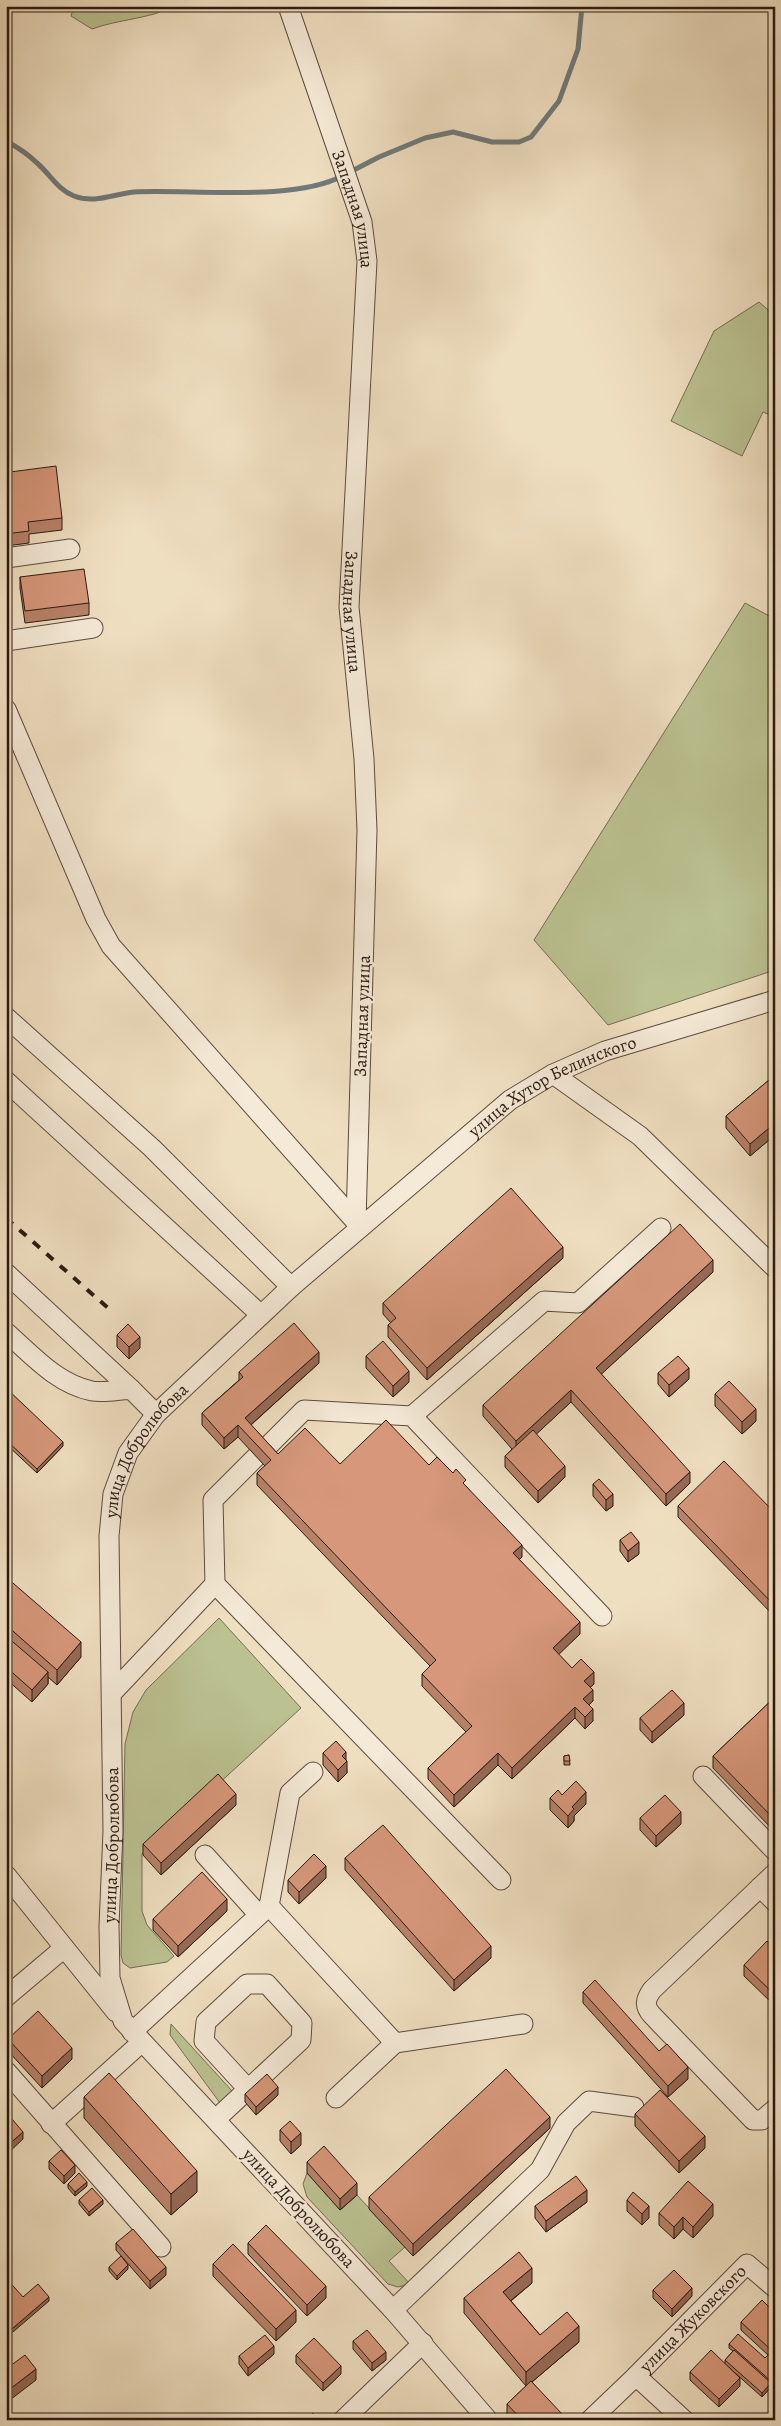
<svg xmlns="http://www.w3.org/2000/svg" width="781" height="2426" font-family="Alegreya,serif">
  <rect width="100%" height="100%" fill="#efdfc1"/>
  <filter id="stains"><feTurbulence type="fractalNoise" baseFrequency=".004" numOctaves="4"/><feColorMatrix values="0 0 0 0 .2 0 0 0 0 .09 0 0 0 0 .02 0 0 0 .5 -.17"/></filter>
  <radialGradient id="worn" r=".72"><stop offset=".6" stop-color="#630" stop-opacity="0"/><stop offset="1" stop-color="#630" stop-opacity=".3"/></radialGradient>
  <path fill="#bbc191" stroke="#736e51" d="M74 6H175C150 19 119 19 92 29L71 16Z
    M759 302 775 316V417L763 412 742 456 671 421 714 331Z
    M745 603 775 619V970L608 1025 534 940Z
    M219 1618 301 1708 142 1854V1911L147 1925 174 1956 167 1962 130 1968 123 1963 121 1955 125 1744 133 1712 146 1690Z
    M171 2024 233 2092 220 2103 170 2035Z
    M307 2173 340 2210 357 2195 405 2247 389 2261 410 2284 398 2287 388 2284 307 2197 303 2184Z"/>
  <g fill="none" stroke-linecap="round" stroke-linejoin="round">
    <path stroke="#717979" stroke-width="5" d="M6 141C17 147 28 154 37 163 50 174 58 190 74 196 95 204 113 194 134 192 190 189 294 202 342 176
      M350 172 379 157 425 138 453 132 492 142H519L531 137 559 101 578 49 582 6"/>
    <g stroke="#5c4b3d" stroke-width="21">
      <g id="minor">
        <path id="s1" d="M288 6 362 222 367 261 349 607 364 759 367 830 356 1222 360 1228"/>
        <path d="M6 558 70 549"/>
        <path d="M6 641 93 628"/>
        <path d="M6 709 96 919 111 946 356 1222"/>
        <path d="M6 1017 152 1148 291 1287"/>
        <path d="M553 1074 640 1136 775 1268"/>
        <path d="M6 1081 261 1315"/>
        <path d="M6 1273 131 1389"/>
        <path d="M6 1332C32 1355 57 1384 92 1391 104 1393 119 1390 131 1389L156 1414"/>
        <path d="M412 1416 544 1301 578 1303 661 1228"/>
        <path d="M264 1450 304 1410 412 1416 602 1616"/>
        <path d="M215 1584 213 1500 256 1457"/>
        <path d="M112 1693 215 1584 501 1880"/>
        <path d="M703 1776 775 1851"/>
        <path d="M205 1855 259 1915"/>
        <path d="M775 1873 652 1990C645 2000 644 2006 652 2015L753 2120H762L775 2109"/>
        <path d="M6 1875 116 2012"/>
        <path d="M760 1887 775 1902"/>
        <path d="M269 1906 290 1793 313 1772"/>
        <path d="M6 1997 64 1948"/>
        <path d="M132 2032 269 1906 395 2043 336 2098"/>
        <path d="M395 2043 523 2024"/>
        <path d="M6 2071 161 2247"/>
        <path d="M216 2119 301 2040 302 2023 267 1984H247L206 2022 204 2041 248 2089"/>
        <path d="M51 2124 142 2042"/>
        <path d="M393 2310 540 2170 566 2123 589 2101 634 2107"/>
        <path id="s2" d="M636 2376 747 2264 775 2288"/>
        <path d="M343 2420 423 2343"/>
        <path id="s3" d="M488 2420 393 2310 123 2021 110 1978 109 1926 113 1831 109 1536 113 1494 128 1453 156 1414 291 1287 510 1100 553 1074 605 1051 775 1000"/>
        <path d="M590 2420 636 2376 684 2420"/>
      </g>
    </g>
    <use href="#minor" stroke="#f5ead7" stroke-width="19"/>
    <path stroke="#2b1a11" stroke-width="4" stroke-dasharray="9 9" stroke-linecap="butt" d="M6 1218 108 1308"/>
  </g>
  <path fill="#b88269" stroke="#2b1a11" d="M6 465 10 472 62 518V530L29 534V543L6 546Z
    M20 577 89 603V615L25 623 20 588Z
    M775 1075V1135L750 1156 726 1128V1116Z
    M563 1258 427 1380 388 1337V1325L391 1323 383 1314V1303Z
    M713 1272 601 1374 690 1483 666 1506 571 1402 536 1434 565 1477 538 1503 505 1467V1456L512 1449 483 1416V1405Z
    M117 1335 140 1348 129 1359 117 1347Z
    M366 1356 409 1382 393 1397 366 1368Z
    M319 1363 251 1425 278 1454 340 1464 429 1465 466 1486 522 1557 519 1559 580 1634 558 1654 572 1668 594 1684 590 1687 593 1701 589 1705 593 1721 585 1729 575 1718 512 1779 498 1765 454 1807 428 1779V1768L466 1732 422 1686V1674L430 1666 257 1485V1473L265 1466 238 1437 224 1449 202 1425V1413L239 1380V1372Z
    M658 1373 689 1379 669 1397 658 1384Z
    M6 1388 63 1446 37 1473 6 1444Z
    M715 1394 756 1421 742 1434 715 1406Z
    M593 1484 613 1506 606 1511 593 1496Z
    M678 1506 775 1513V1617L678 1517Z
    M620 1540 639 1554 628 1562 620 1551Z
    M6 1577 81 1657 57 1685 48 1677V1684L32 1702 6 1679Z
    M775 1697V1832L713 1768V1756Z
    M684 1715 652 1743 640 1730V1718Z
    M323 1753 346 1760 347 1773 338 1782 323 1765Z
    M569 1755 570 1765H564V1756Z
    M562 1795 586 1804 574 1816V1821L568 1828 550 1810V1798Z
    M236 1805 161 1875 143 1855V1844Z
    M640 1818 681 1824 656 1847 640 1830Z
    M345 1858 491 1958 454 1991 345 1870Z
    M326 1878 299 1904 288 1892V1880Z
    M227 1911 178 1957 153 1930V1919Z
    M775 1948V2006L744 1976V1965Z
    M583 1992 659 2051 688 2079 668 2097 583 2003Z
    M8 2039 72 2059 42 2088 8 2051Z
    M245 2094 278 2095 256 2115 245 2102Z
    M84 2097 197 2192 171 2215 84 2118Z
    M635 2114 705 2148 679 2173 635 2126Z
    M550 2128 413 2256 369 2209V2197Z
    M280 2130 301 2145 291 2154 280 2141Z
    M49 2161 75 2173 64 2184 49 2169Z
    M307 2162 357 2195 340 2210 307 2173Z
    M68 2184 87 2186 75 2196 68 2188Z
    M79 2200 103 2204 89 2216 79 2204Z
    M627 2200 649 2218 642 2225 627 2211Z
    M587 2202 546 2232 535 2218V2206Z
    M659 2213 713 2216 693 2238 683 2229 674 2239 659 2225Z
    M116 2243 166 2275 150 2289 116 2250Z
    M248 2243 326 2298 307 2316 248 2254Z
    M213 2264 296 2322 276 2341 213 2276Z
    M109 2267 128 2269 117 2280 109 2271Z
    M532 2283 511 2301 540 2335 579 2342 532 2382 563 2420H511L507 2415V2404L526 2386 464 2313V2298Z
    M653 2290 692 2296 672 2317 653 2298Z
    M775 2313V2352L770 2357 775 2361V2383L772 2386 771 2385V2387L762 2397 725 2364V2360L733 2351 729 2348V2344L765 2358 768 2355 741 2330V2322Z
    M353 2341 386 2360 372 2371 353 2349Z
    M274 2354 248 2376 239 2364V2356Z
    M296 2355 341 2374 323 2391 296 2363Z
    M690 2372 740 2386 719 2407 690 2380Z"/>
  <path fill="#966a55" stroke="#2b1a11" d="M775 1123V1135L750 1156V1144Z
    M563 1247V1258L427 1380V1368Z
    M713 1260V1272L596 1379V1368Z
    M140 1337V1348L129 1359V1347Z
    M319 1352V1363L245 1430V1418Z
    M689 1368V1379L669 1397V1385Z
    M409 1371V1382L393 1397V1386Z
    M571 1390V1402L516 1453V1441Z
    M756 1409V1421L742 1434V1422Z
    M238 1425V1437L224 1449V1438Z
    M63 1442V1446L37 1473V1469Z
    M565 1466V1477L538 1503V1491Z
    M690 1472V1483L666 1506V1494Z
    M613 1494V1506L606 1511V1500Z
    M639 1542V1554L628 1562V1551Z
    M522 1545V1557L513 1565V1553Z
    M580 1622V1634L553 1660V1648Z
    M81 1642V1657L57 1685V1670Z
    M48 1672V1684L32 1702V1690Z
    M594 1672V1684L584 1693V1681Z
    M593 1690V1701L583 1710V1699Z
    M684 1703V1715L652 1743V1732Z
    M575 1707V1718L512 1779V1768Z
    M593 1709V1721L585 1729V1717Z
    M346 1752V1762L347 1761V1773L338 1782V1770L342 1756Z
    M498 1753V1765L454 1807V1795Z
    M586 1792V1804L574 1816V1821L568 1828V1816L572 1807Z
    M236 1794V1805L161 1875V1863Z
    M681 1812V1824L656 1847V1836Z
    M326 1866V1878L299 1904V1892Z
    M227 1899V1911L178 1957V1946Z
    M491 1946V1958L454 1991V1980Z
    M72 2048V2059L42 2088V2076Z
    M688 2067V2079L668 2097V2086Z
    M278 2087V2095L256 2115V2107Z
    M550 2117V2128L413 2256V2244Z
    M23 2132V2139L7 2154V2146Z
    M301 2133V2145L291 2154V2142Z
    M705 2136V2148L679 2173V2161Z
    M75 2165V2173L64 2184V2176Z
    M197 2171V2192L171 2215V2194Z
    M87 2182V2186L75 2196V2192Z
    M357 2183V2195L340 2210V2199Z
    M587 2190V2202L546 2232V2221Z
    M103 2200V2204L89 2216V2212Z
    M713 2204V2216L693 2238V2227Z
    M649 2206V2218L642 2225V2214Z
    M683 2217V2229L674 2239V2227Z
    M128 2265V2269L117 2280V2276Z
    M166 2267V2275L150 2289V2281Z
    M532 2268V2283L503 2307V2292Z
    M326 2286V2298L307 2316V2305Z
    M692 2288V2296L672 2317V2309Z
    M49 2297V2301L6 2338V2334Z
    M296 2310V2322L276 2341V2329Z
    M579 2326V2342L526 2387V2372Z
    M775 2345V2352L770 2357V2349Z
    M274 2346V2354L248 2376V2368Z
    M386 2352V2360L372 2371V2363Z
    M341 2366V2374L323 2391V2383Z
    M36 2369V2380L6 2403V2392Z
    M740 2378V2386L719 2407V2399Z
    M775 2379V2383L772 2386V2382Z
    M771 2383V2387L762 2397V2393Z
    M563 2415V2420H559Z"/>
  <path fill="#d6977a" stroke="#2b1a11" d="M9 464 10 472 56 466 62 518 28 522 29 531 6 534V465Z
    M84 569 89 603 25 611 20 577Z
    M775 1075V1123L750 1144 726 1116Z
    M511 1188 563 1247 427 1368 388 1325 396 1318 383 1303Z
    M680 1224 713 1260 596 1368 690 1472 666 1494 571 1390 516 1441 483 1405Z
    M294 1323 319 1352 245 1418 278 1454 305 1428 340 1464 386 1420 429 1465 437 1457 453 1473 456 1469 466 1480 463 1483 522 1545 513 1553 580 1622 553 1648 572 1668 581 1659 594 1672 584 1681 593 1690 583 1699 593 1709 585 1717 575 1707 512 1768 498 1753 454 1795 428 1768 472 1726 422 1674 436 1660 257 1473 271 1460 238 1425 224 1438 202 1413 243 1377 239 1372Z
    M128 1324 140 1337 129 1347 117 1335Z
    M383 1341 409 1371 393 1386 366 1356Z
    M678 1356 689 1368 669 1385 658 1373Z
    M729 1381 756 1409 742 1422 715 1394Z
    M6 1388 63 1442 37 1469 6 1440Z
    M533 1430 565 1466 538 1491 505 1456Z
    M724 1461 775 1513V1606L678 1506Z
    M599 1479 613 1494 606 1500 593 1484Z
    M631 1532 639 1542 628 1551 620 1540Z
    M6 1577 81 1642 57 1670 6 1625Z
    M6 1636 48 1672 32 1690 6 1667Z
    M672 1690 684 1703 652 1732 640 1718Z
    M775 1697V1820L713 1756Z
    M336 1741 346 1752 342 1756 347 1761 338 1770 323 1753Z
    M569 1755 570 1761H564V1756Z
    M218 1774 236 1794 161 1863 143 1844Z
    M576 1781 586 1792 572 1807 574 1809 568 1816 550 1798 558 1790 562 1795Z
    M665 1795 681 1812 656 1836 640 1818Z
    M383 1825 491 1946 454 1980 345 1858Z
    M314 1854 326 1866 299 1892 288 1880Z
    M202 1872 227 1899 178 1946 153 1919Z
    M767 1941 775 1948V1995L744 1965Z
    M595 1980 659 2051 667 2044 688 2067 668 2086 583 1992Z
    M38 2011 72 2048 42 2076 8 2039Z
    M506 2069 550 2117 413 2244 369 2197Z
    M109 2073 197 2171 171 2194 84 2097Z
    M267 2074 278 2087 256 2107 245 2094Z
    M660 2090 705 2136 679 2161 635 2114Z
    M6 2118 10 2122 12 2119 23 2132 7 2146Z
    M290 2121 301 2133 291 2142 280 2130Z
    M324 2146 357 2183 340 2199 307 2162Z
    M61 2150 75 2165 64 2176 49 2161Z
    M79 2173 87 2182 75 2192 68 2184Z
    M576 2176 587 2190 546 2221 535 2206Z
    M688 2181 713 2204 693 2227 683 2217 674 2227 659 2213Z
    M92 2188 103 2200 89 2212 79 2200Z
    M633 2192 649 2206 642 2214 627 2200Z
    M266 2225 326 2286 307 2305 248 2243Z
    M133 2229 166 2267 150 2281 116 2243Z
    M233 2244 296 2310 276 2329 213 2264Z
    M519 2252 532 2268 503 2292 540 2335 567 2312 579 2326 526 2372 464 2298Z
    M121 2256 128 2265 117 2276 109 2267Z
    M674 2270 692 2288 672 2309 653 2290Z
    M6 2278 23 2297 38 2284 49 2297 6 2334Z
    M762 2300 775 2313V2345L770 2349 741 2322Z
    M367 2330 386 2352 372 2363 353 2341Z
    M738 2334 765 2358 768 2355 775 2361V2379L772 2382 729 2344Z
    M265 2335 274 2346 248 2368 239 2356Z
    M314 2338 341 2366 323 2383 296 2355Z
    M711 2350 740 2378 719 2399 690 2372Z
    M734 2350 771 2383 762 2393 725 2360Z
    M25 2355 36 2369 6 2392V2369Z
    M531 2381 563 2415 559 2420H522L507 2404Z
    M313 2413 320 2420H305Z"/>
  <g text-anchor="middle" dominant-baseline="central" stroke-width="4.5" stroke-linejoin="round" paint-order="stroke">
    <g font-size="18" fill="#2b1a11" stroke="#f5ead7">
      <text stroke="none"><textPath href="#s1" startOffset="214">Западная улица</textPath></text>
      <text stroke="none"><textPath href="#s1" startOffset="619">Западная улица</textPath></text>
      <text transform="translate(362 1016) rotate(-88)">Западная улица</text>
      <text stroke="none"><textPath href="#s3" startOffset="1679">улица Хутор Белинского</textPath></text>
      <text stroke="none"><textPath href="#s3" startOffset="1124">улица Добролюбова</textPath></text>
      <text stroke="none"><textPath href="#s3" startOffset="719">улица Добролюбова</textPath></text>
      <text transform="translate(299 2208) rotate(47)">улица Добролюбова</text>
      <text stroke="none"><textPath href="#s2" startOffset="81">улица Жуковского</textPath></text>
    </g>
  </g>
  <rect width="781" height="2426" fill="none" stroke="#efdfc1" stroke-width="25"/>
  <rect x="8" y="8" width="766" height="2411" fill="none" stroke="#2b1a11" stroke-width="2.5"/>
  <rect x="12" y="12" width="756" height="2401" fill="none" stroke="#2b1a11"/>
  <rect width="100%" height="100%" filter="url(#stains)"/>
  <rect width="100%" height="100%" fill="url(#worn)"/>
</svg>
